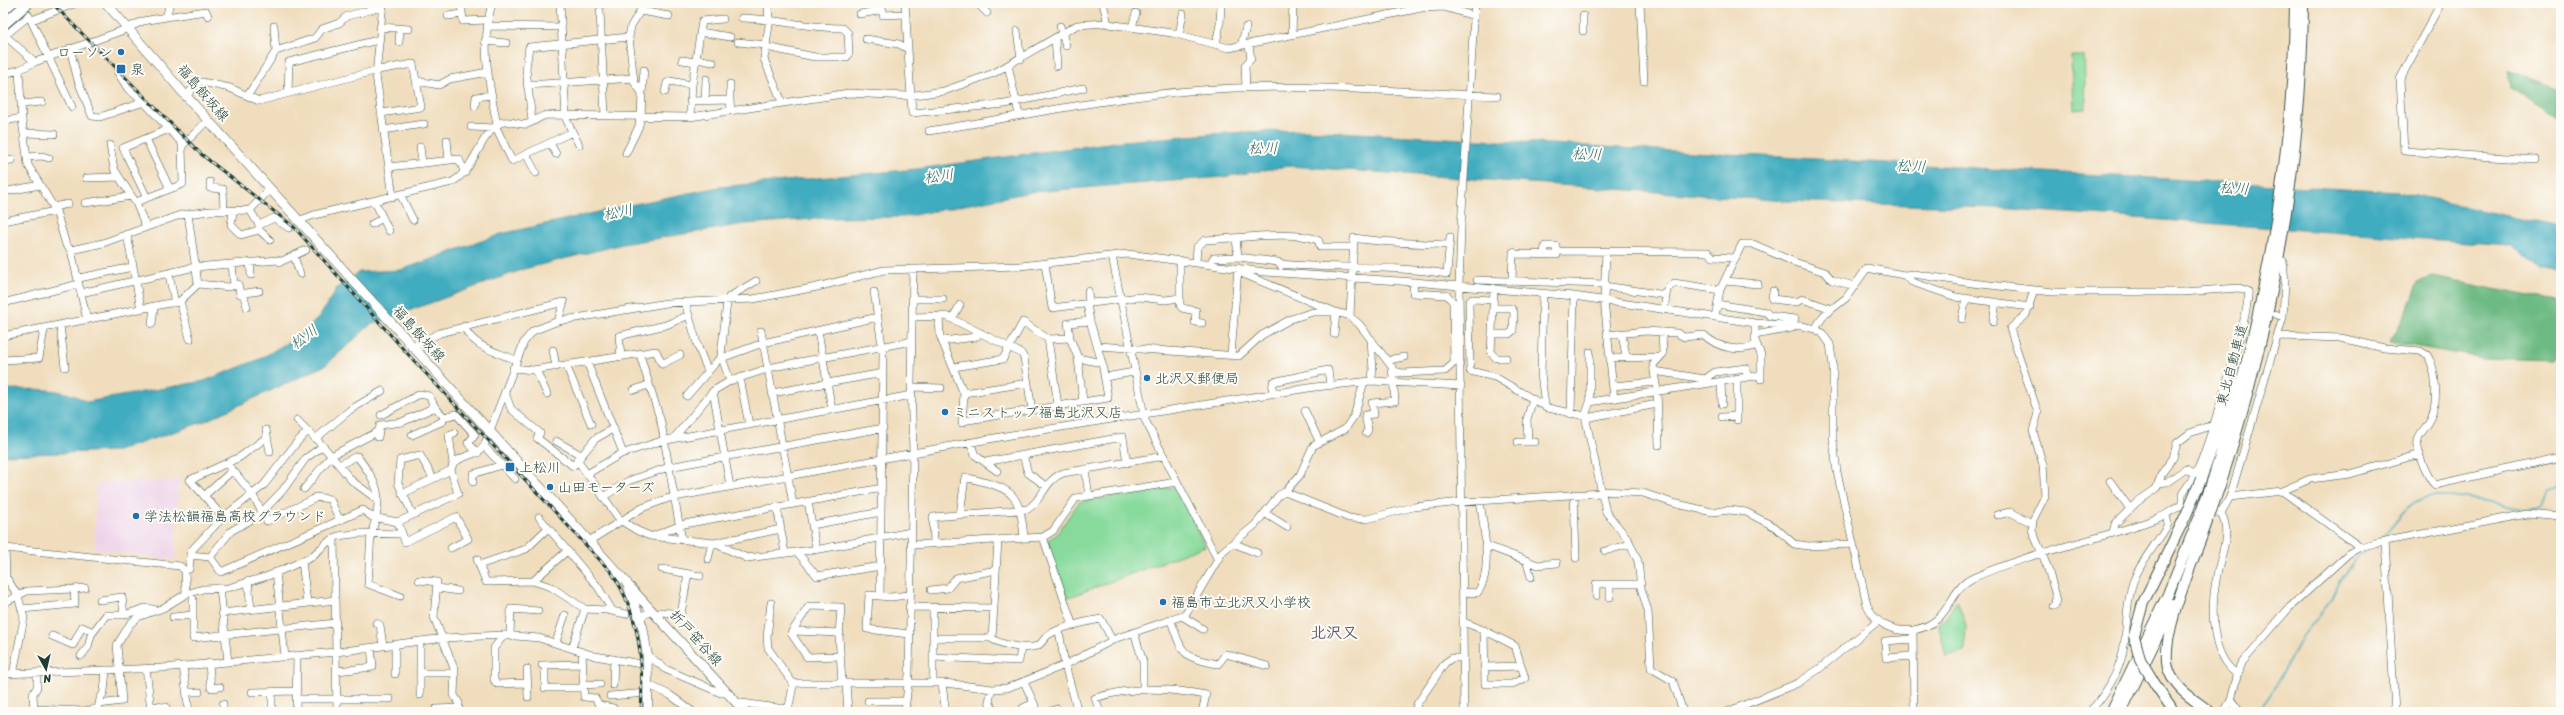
<svg xmlns="http://www.w3.org/2000/svg" width="2564" height="715" font-family="Sriracha,'Klee One',sans-serif">
  <rect width="100%" height="100%" fill="#fdfcf7"/>
  <filter id="ink" filterUnits="userSpaceOnUse"><feTurbulence type="fractalNoise" baseFrequency=".025" numOctaves="2"/><feDisplacementMap in="SourceGraphic" scale="8" xChannelSelector="R" yChannelSelector="G"/><feConvolveMatrix kernelMatrix="1 2 1 2 8 2 1 2 1" color-interpolation-filters="sRGB"/></filter>
  <filter id="wash" filterUnits="userSpaceOnUse"><feTurbulence type="fractalNoise" baseFrequency=".012" numOctaves="4" result="noise"/><feDisplacementMap in="SourceGraphic" scale="16" xChannelSelector="R" yChannelSelector="G"/><feGaussianBlur stdDeviation="0.9" result="paint"/><feColorMatrix in="noise" values="0 0 0 0 0 0 0 0 0 0 0 0 0 0 0 0 0 1.4 0 .05"/><feComposite in="paint" operator="in"/></filter>
  <g filter="url(#wash)">
    <rect width="100%" height="100%" fill="#f0ddbd"/>
    <path fill="#edd1e9" d="M178 480 175 560 95 549 96 484Z"/>
    <path fill="#87da9c" stroke="#538c68" d="M2071 56H2084L2086 108 2073 109Z
      M1176 487 1205 546 1067 598 1046 541 1056 535 1079 502Z
      M1957 600 1966 625 1965 652 1946 656 1938 623 1945 619Z"/>
    <path fill="#6dba84" stroke="#467c5c" d="M2508 70 2561 88V116L2551 112 2510 87Z
      M2432 277 2561 302V351L2554 360 2483 358 2390 342 2406 313 2418 282Z"/>
    <path fill="#40acbf" stroke="#30747a" d="M1304 130 2398 192 2561 228V275L2544 271 2509 245 1996 208 1785 201 1289 166 1223 177 1031 192 904 217 828 218 745 224 623 244 524 269 370 325 326 365 203 422 117 451 3 455V389C31 390 63 386 87 402L204 381 260 359 303 333 320 316 337 288 359 272 401 270 501 234 625 206 719 187 917 169 1123 141 1224 133Z"/>
    <g fill="none" stroke-linecap="round" stroke-linejoin="round">
      <path stroke="#40acbf" stroke-width="1.5" d="M2380 540C2410 504 2415 489 2465 498 2475 500 2485 500 2495 503 2510 507 2527 512 2542 506L2551 490 2561 487
        M2258 712 2270 695 2305 633 2329 603 2339 581 2360 553 2373 547"/>
    </g>
  </g>
  <g filter="url(#ink)">
    <g fill="none" stroke-linecap="round" stroke-linejoin="round">
      <g stroke="#3e5549" stroke-width="8">
        <path id="minor" d="M383 3 376 75 393 197
          M461 3 463 21 488 20
          M492 3C480 47 489 82 497 125
          M560 3 566 119 579 145
          M768 3 769 25 764 59 782 102
          M905 3 912 113 1005 104 1083 88
          M977 3 987 13
          M1103 3 1108 24 1172 33 1229 48 1421 8 1444 7 1474 16
          M1640 3 1644 81
          M2441 3 2400 79 2404 151 2536 160
          M3 4 4 3
          M600 11 605 116
          M641 11 669 16
          M860 14 883 10V15L906 14
          M29 16 72 107
          M448 16 462 14
          M1583 16V31
          M166 17 206 11 208 16
          M742 18C777 19 809 28 843 28L848 33 849 53 847 57H815L766 47
          M32 20 76 3
          M487 26 561 27
          M1060 26 1066 46
          M380 27 409 29
          M1132 27 1136 13
          M1017 31 1021 59
          M700 32 730 37
          M3 34 35 62 121 31 143 21 166 17 170 3
          M1179 34 1183 14
          M1292 35 1293 3
          M3 37 29 16 27 13
          M866 39 899 44 908 49
          M1055 39 1057 66
          M485 41 506 43
          M399 42 400 29
          M738 42 766 45
          M1216 44 1220 24 1221 3
          M1241 46 1246 27
          M70 48 78 81 92 116 100 117 144 102 128 89 118 73
          M276 51 315 38 322 29 339 23 347 16 382 7
          M696 59 713 62
          M682 60 696 62
          M1008 65 1019 115
          M19 70 22 120 28 165 56 211 66 245 71 250 103 243 180 215 210 211 250 210 270 189
          M3 74 19 70 35 62
          M417 81 439 85 450 79 488 72
          M527 85 634 78
          M1246 88 1245 65 1251 59 1249 45
          M665 92 667 83 670 81 692 85
          M288 93 289 62 378 40
          M642 93 644 70
          M248 95 276 51 274 26
          M186 96 199 82H202L230 88 259 101 378 70 413 64 421 107 381 113
          M730 100V84
          M690 101 730 100 731 111
          M705 101 706 79
          M144 102 169 129
          M21 104 42 102
          M475 106 476 97 492 95
          M690 117 692 85 702 21 723 19
          M641 118 642 93 634 82 629 37 631 26 645 3
          M3 121 22 118
          M532 121 526 69 529 47 629 37
          M471 127 495 128
          M496 127 512 161 572 132
          M383 130 424 124
          M929 131C1030 115 1131 92 1234 88 1322 85 1409 92 1497 96
          M24 133 54 134
          M146 139 170 189
          M447 140 449 160
          M550 143 556 154
          M110 145 114 169 136 203 146 227
          M420 147 422 163
          M626 153 639 126 640 118
          M526 154 536 173
          M27 157 42 156 49 158
          M3 161 12 160
          M389 167 459 159 465 173
          M86 178 119 177
          M210 182V188L223 189 224 211
          M3 192 40 185
          M401 196 413 220
          M147 198 123 148 169 129 183 144
          M136 202 183 184 182 146 208 120
          M375 202 389 231
          M85 203 131 196
          M53 207 68 204
          M233 212 231 225 241 235 259 230V225L250 210
          M3 221 56 211
          M298 221 314 215 452 182C475 169 477 141 497 125 507 117 517 126 527 124 534 122 540 116 547 115L690 117 849 93 908 96 944 91 994 73 1077 25 1105 23
          M372 224 383 218
          M259 225 274 218 289 228
          M259 230 270 240
          M127 234 141 309
          M1236 238 1238 257
          M71 250 87 320
          M1557 251 1708 252 1713 257 1735 258
          M1606 252 1604 300 1614 399
          M294 256 300 274
          M1112 256 1145 420 1217 558
          M1180 260V305L1182 308 1196 311 1195 322 1202 323
          M250 262 251 275
          M1196 262 1197 247 1205 240C1230 239 1301 229 1319 241L1320 247H1354
          M232 264 234 285
          M1045 264 1052 308 1139 297 1165 300 1180 298
          M1210 264 1213 258 1238 257 1278 262 1281 266
          M1279 264C1335 269 1391 265 1447 274L1450 237
          M1238 268 1241 273 1333 311
          M169 275 175 303
          M1904 275 1914 274 1972 283 2053 292H2183L2239 288 2248 291C2252 306 2207 450 2197 471L2195 475 2186 469 2167 482 2158 483
          M79 278 133 267
          M1477 280 1604 284
          M1512 281 1513 252 1516 254 1557 255 1556 246H1545L1544 254
          M1725 281 1758 284
          M1414 282 1574 296 1755 323 1802 326 1815 329 1822 333 1830 344 1833 366V440L1837 472 1867 605C1875 623 1892 633 1914 630 1953 622 1947 590 1973 578 2032 551 2098 541 2158 518 2167 515 2173 509 2182 505L2221 513C2232 532 2221 554 2217 575 2211 604 2209 656 2237 674
          M198 284 229 287 238 284 240 294 259 291
          M1604 286 1666 295
          M1494 288 1491 353 1496 358H1506
          M2034 290 2026 315 2010 329 2038 413 2033 431 2043 465 2045 496 2033 520 2032 530 2047 566 2056 596 2055 605 2053 606
          M1088 291 1089 304
          M1773 291 1772 299 1797 302 1802 299 1832 309
          M874 292 883 352 880 596
          M81 293 195 267 278 260 280 262 306 250
          M243 293 247 307
          M1543 293 1541 374 1545 406
          M912 299H943
          M1493 300 1472 299 1469 302 1470 371 1495 377 1548 408 1585 416
          M180 301 190 339
          M685 302 698 347 708 371
          M3 303 79 284
          M1087 304 1090 321
          M1717 304 1766 312 1770 316 1795 319
          M1664 310 1667 289 1674 283 1720 290
          M2275 314 2283 317
          M939 316 940 336 964 394 962 423
          M1350 316 1354 238C1386 243 1417 243 1449 245
          M912 317 946 316 1021 353 1024 358 1032 410
          M1715 317 1720 290 1742 244H1753L1794 262 1825 272 1832 280 1855 286
          M952 319 960 305
          M1962 319 1966 298
          M558 321 564 302
          M1993 322 1996 302
          M1755 323V340L1761 355V379
          M152 324 154 307
          M60 325 65 367
          M464 326C472 347 497 352 516 360
          M1815 329 1824 315 1846 298 1867 268 1904 275 1912 282 1956 297 2030 307
          M761 331 793 504
          M818 331 832 410
          M1334 334 1336 312
          M1492 334H1509L1513 331 1514 312 1511 308H1493
          M1622 334 1626 356
          M1607 335 1646 331 1677 333 1684 337 1704 335C1719 349 1739 352 1757 345
          M1755 335 1792 328
          M3 336 180 301 198 284 188 214
          M2278 336 2341 338 2384 348 2420 351 2427 355C2437 369 2439 407 2429 422 2426 428 2419 433 2418 440 2416 452 2427 477 2435 485L2561 457
          M1048 339 1058 405
          M942 341 976 337 981 333
          M1099 346 1239 356 1262 335 1291 319 1313 312H1334L1348 315 1359 324 1392 367 1395 401 1372 403 1374 414 1365 415 1368 430 1366 433
          M411 347 440 333 564 302
          M553 350 556 367
          M1590 352V402L1585 416 1606 512 1628 539 1638 561 1641 588 1648 611 1651 668 1673 681 1683 712
          M640 355 661 422 682 540
          M1231 355 1238 268
          M621 357 619 336 666 325 689 315
          M1078 358 1083 402
          M1610 358 1660 357
          M3 360 39 358 44 330
          M587 362 623 453
          M1389 362 1393 359 1404 357
          M566 365 591 424
          M954 367 1003 359 1023 322 1048 339 1070 338
          M513 368 533 370 656 351 662 364 680 355
          M536 370 547 394
          M1654 371 1705 379 1709 382
          M1105 377 1134 372
          M740 378 749 425
          M1737 378V420
          M1705 379 1715 372 1746 368 1747 377
          M730 381 721 355 727 302 729 297 756 281
          M1371 381 1373 371 1371 339
          M1721 381 1722 404
          M1613 386 1656 382
          M912 387 941 388
          M634 390 648 385
          M713 391 730 486
          M505 392 511 409 540 433 537 438 573 466 595 439 614 428
          M772 393 883 373
          M964 393 1028 383
          M1272 393 1273 382 1328 370 1330 385
          M687 396 719 359 763 343 878 317
          M1590 402 1761 375
          M1305 411 1319 441
          M1571 414 1574 296
          M381 415 420 394 429 396 435 407
          M1722 417 1737 416
          M1586 418 1657 404
          M297 420 323 446 352 481 378 500
          M962 421 1108 398 1102 363 1078 358 1070 338 1068 323 1090 321 1102 363
          M266 430 270 452
          M412 435 443 421 444 417
          M378 437 380 425 402 422 435 407 444 417 456 414 475 435 468 443 478 453
          M315 439 350 410 382 391
          M673 439 713 391 730 381 773 367 912 341
          M556 441 581 455
          M1528 441 1527 419 1533 399
          M970 442 975 455 997 471
          M1518 442H1535
          M1659 445 1657 391 1653 365 1663 354 1662 332
          M484 446 515 479
          M1023 455 1028 473 1046 486
          M577 460 620 520 638 531 650 536 714 543 747 558 820 549 911 532
          M985 462 1123 437 1127 463
          M228 464 252 494 267 521 314 499 315 497 330 499 339 519
          M453 464C462 454 476 457 484 446L524 342 533 331 558 321 667 303 753 299 817 287 884 270 1020 266 1128 254 1265 272 1414 282 1413 293 1447 295 1453 302 1454 363 1445 371 1402 373 1394 371
          M339 465 357 456C377 483 384 494 373 528
          M1085 469 1089 496
          M587 474 621 454 661 441 912 395
          M2110 481 2130 509
          M473 482V474L502 465
          M304 489 331 456 379 431
          M1601 491 1643 493 1673 503 1712 512 1730 510 1746 512 1775 527 1794 544 1808 546 1853 544
          M2282 491 2310 479 2350 474 2420 454
          M1285 492 1300 475 1313 446 1345 429 1354 416 1364 382
          M402 494 451 470 453 464 449 435 454 433
          M1574 494 1576 558
          M204 496 233 470
          M603 497 628 481 669 467 883 428
          M2230 497 2283 317 2285 281 2283 261
          M808 501 816 549
          M2182 505V494L2195 475
          M777 507 785 553
          M263 511 283 490 306 458 323 446
          M2221 513 2230 497 2282 491 2360 547
          M1266 514 1287 527
          M413 515 398 483 400 460 420 455 433 478
          M960 515 965 477C1011 489 1020 489 1024 538
          M1998 515 2010 512 2032 523
          M223 517 190 480 240 457 267 437
          M539 517 598 587 612 610
          M398 522 405 542 456 517 468 539 451 548
          M812 525 881 512
          M2113 532 2115 524 2137 502 2156 489 2162 473 2173 458 2177 443 2190 433 2213 425
          M371 533 368 584 400 596
          M653 536 684 524 882 488
          M1043 537 1073 626
          M334 539 337 712
          M998 540 992 639C1003 645 1025 650 1037 646 1042 644 1044 638 1048 635 1063 626 1084 622 1101 619L1112 640
          M589 541 642 508 669 498 1011 435 1315 387 1371 381 1461 386
          M2385 541 2395 712
          M714 543 781 529
          M934 543 933 517 1028 509C1043 499 1045 480 1063 473L1164 456
          M1233 543 1257 553
          M911 545 1043 537 1053 531 1076 498 1177 482
          M1485 545 1538 565 1557 563
          M3 548H5L6 577 18 596 24 618 13 674
          M5 548 180 566 185 571 186 594
          M1605 551 1630 544
          M797 552 817 576 881 566
          M190 555 210 557 221 572 363 510 372 517 398 522 458 494 451 470
          M210 557 231 531 263 513
          M477 559 486 582 533 581 551 587 585 609 607 610 626 614
          M708 559 712 543
          M1526 560 1531 577
          M302 561 307 603
          M479 565 526 549 548 528
          M189 569 191 551 221 519 264 485 297 442 307 432
          M662 569 700 576
          M276 572 285 657
          M419 580 437 582 434 617 455 671 454 695 459 703V712
          M248 581 251 609
          M533 581 567 551
          M220 588 228 662
          M438 588 458 591
          M74 589 85 588
          M931 590 948 588 956 578 996 570
          M1463 592 1477 593C1494 573 1483 524 1480 501
          M1596 596V584H1641
          M1610 597V584
          M193 599V638L336 623
          M100 600 122 597 124 615
          M6 602 27 591 74 589 75 604 22 609
          M771 603 767 637 768 648 794 685
          M909 607 994 608
          M222 613 335 600
          M657 616 661 612 681 614 688 574
          M1182 616 1203 629
          M173 617 193 615
          M640 617 652 611
          M1171 621C1183 655 1182 657 1218 664L1226 654 1267 666
          M1463 622C1481 628 1498 637 1515 646L1525 678 1512 684H1485L1484 630
          M376 623 380 625 383 646
          M1913 630 1914 712
          M793 631 840 633
          M1059 631 1065 665 1078 712
          M1134 632 1143 662V688
          M909 634 867 629 869 595 890 597 909 595
          M504 635 494 648V680L497 684 527 683
          M510 635 511 609 538 611
          M52 636 73 645 82 627 93 632
          M933 638H992
          M1913 639 1885 641 1886 658 1913 656
          M420 641V695
          M556 642 565 615
          M572 648 585 609
          M582 652 584 697 595 698 599 705 613 708V712
          M647 654 665 669 721 693H728
          M81 656 88 647 91 635 106 615H124L145 608 153 609
          M840 656 807 657 791 633 809 606 841 607 839 635 842 683
          M933 657 1019 661 1021 647
          M209 663 211 688 220 687
          M542 665 583 664
          M183 666 189 712
          M545 666V688H583
          M1484 667 1521 666
          M146 668 151 710
          M527 669 528 697
          M337 671 373 667 371 648
          M420 673H455
          M3 674 162 668 336 652 444 638 502 635 539 638 595 656 647 665
          M395 674V644
          M1024 682 1038 712
          M846 683 848 712
          M933 683V608
          M942 683 945 707
          M647 684 670 695 693 712
          M583 685 600 684
          M613 685 614 659
          M992 689 989 701 994 712
          M186 692H199
          M252 692 297 691
          M610 696 647 693
          M297 699H390
          M868 701H906
          M735 702 785 709 789 706 793 686 796 683H945L992 689 1007 688 1065 665 1117 638 1185 615 1223 551 1255 525 1279 495 1285 492 1349 518 1367 519 1413 507 1462 502 1602 493
          M99 704 122 701 117 645 130 624 138 617 163 608 186 594 203 589 228 588 268 576 310 558 328 542 338 536 362 533 402 534
          M150 706 166 707
          M1023 708 1034 703
          M34 709 83 711 98 709 100 699 104 692 106 670
          M436 709 459 708
          M34 712 33 694 37 687V673
          M223 712V704
          M272 712V692
          M296 712 297 656
          M905 712 909 674 913 453 911 382 913 269
          M1049 712 1057 709
          M1100 712 1095 698C1134 686 1167 688 1206 695L1202 712
          M1415 712 1417 704 1445 663 1452 658H1464
          M1464 712 1459 286 1461 227 1475 3
          M1727 712 1798 683 1819 669 1877 622
          M2089 712C2104 697 2119 673 2123 651 2128 628 2125 605 2133 582 2141 560 2157 544 2168 524L2166 515
          M2224 712 2231 700
          M2240 712 2231 700 2240 665 2289 608 2348 554 2360 547 2375 543 2527 514 2561 517"/>
      </g>
      <g stroke="#3e5549" stroke-width="10">
        <path id="major" d="M106 3 186 96 627 583 643 628 647 654 648 712
          M630 587 745 712"/>
      </g>
      <g stroke="#3e5549" stroke-width="12">
        <path id="highway" d="M3 14 16 3
          M2201 479 2235 384
          M2212 482C2262 327 2294 167 2295 3
          M2220 485C2271 329 2302 167 2303 3
          M2207 522C2196 555 2157 640 2169 671 2176 690 2195 700 2210 712
          M2134 636 2143 603 2186 515
          M2155 684 2171 707
          M2111 712 2168 594 2200 515
          M2121 712 2173 604"/>
      </g>
      <use href="#minor" stroke="#fff" stroke-width="7"/>
      <use href="#major" stroke="#fff" stroke-width="9"/>
      <use href="#highway" stroke="#fff" stroke-width="10"/>
      <g stroke="#1f3d34" stroke-width="3">
        <path id="rail" d="M52 3 201 154 294 227 405 351 612 573C640 616 644 662 641 712"/>
      </g>
      <use href="#rail" stroke="#fdfcf7" stroke-width="1.5" stroke-dasharray="4.5" stroke-linecap="butt"/>
      <g stroke="#3e5549" stroke-width="12" stroke-linecap="butt">
        <path id="highway-bridge" d="M3 25 28 3
          M2186 515 2201 479
          M2200 515 2212 482
          M2209 517 2220 485
          M2134 636 2140 659 2155 684"/>
      </g>
      <use href="#highway-bridge" stroke="#fff" stroke-width="10"/>
    </g>
  </g>
  <g fill="#1f6fb2" stroke="#fdfcf7" stroke-width="1.5">
    <circle cx="121" cy="52" r="4"/>
    <rect x="116" y="64" width="10" height="10" rx="2"/>
    <circle cx="1147" cy="378" r="4"/>
    <circle cx="945" cy="412" r="4"/>
    <rect x="505" y="462" width="10" height="10" rx="2"/>
    <circle cx="550" cy="487" r="4"/>
    <circle cx="136" cy="516" r="4"/>
    <circle cx="1163" cy="602" r="4"/>
  </g>
  <g text-anchor="middle" dominant-baseline="central" stroke-width="4" stroke-linejoin="round" paint-order="stroke">
    <g font-size="14" fill="#1f3d34" stroke="#fdfcf7" text-anchor="start">
      <text x="113" y="52" text-anchor="end">ローソン</text>
      <text x="130" y="69">泉</text>
      <text x="1155" y="378">北沢又郵便局</text>
      <text x="953" y="412">ミニストップ福島北沢又店</text>
      <text x="519" y="467">上松川</text>
      <text x="558" y="487">山田モーターズ</text>
      <text x="144" y="516">学法松韻福島高校グラウンド</text>
      <text x="1171" y="602">福島市立北沢又小学校</text>
    </g>
    <g font-size="14" fill="#1f3d34" stroke="#fdfcf7">
      <text transform="translate(203 93) rotate(49)">福島飯坂線</text>
      <text transform="translate(419 334) rotate(48)">福島飯坂線</text>
      <text transform="translate(2232 365) rotate(-75)">東北自動車道</text>
      <text transform="translate(696 638) rotate(48)">折戸笹谷線</text>
    </g>
    <g font-size="15" font-style="italic" fill="#2b6465" stroke="#fdfcf7">
      <text x="1263" y="148">松川</text>
      <text transform="translate(1587 154) rotate(2)">松川</text>
      <text transform="translate(1911 166) rotate(3)">松川</text>
      <text transform="translate(939 176) rotate(-7)">松川</text>
      <text transform="translate(2234 188) rotate(4)">松川</text>
      <text transform="translate(618 212) rotate(-12)">松川</text>
      <text transform="translate(304 337) rotate(-37)">松川</text>
    </g>
    <g font-size="16" font-weight="bold" fill="#5b5a67" stroke="#fdfcf7">
      <text x="1334" y="632">北沢又</text>
    </g>
  </g>
  <rect width="2564" height="715" fill="none" stroke="#fdfcf7" stroke-width="16"/>
  <g transform="translate(46 669) rotate(172)" stroke="#fdfcf7" stroke-width="3" paint-order="stroke">
  <path d="M0-3L7 15L0 10L-7 15Z" fill="#1f3d34"/>
  <text y="-6" font-size="11" font-weight="bold" text-anchor="middle" fill="#1f3d34">N</text>
  </g>
</svg>
